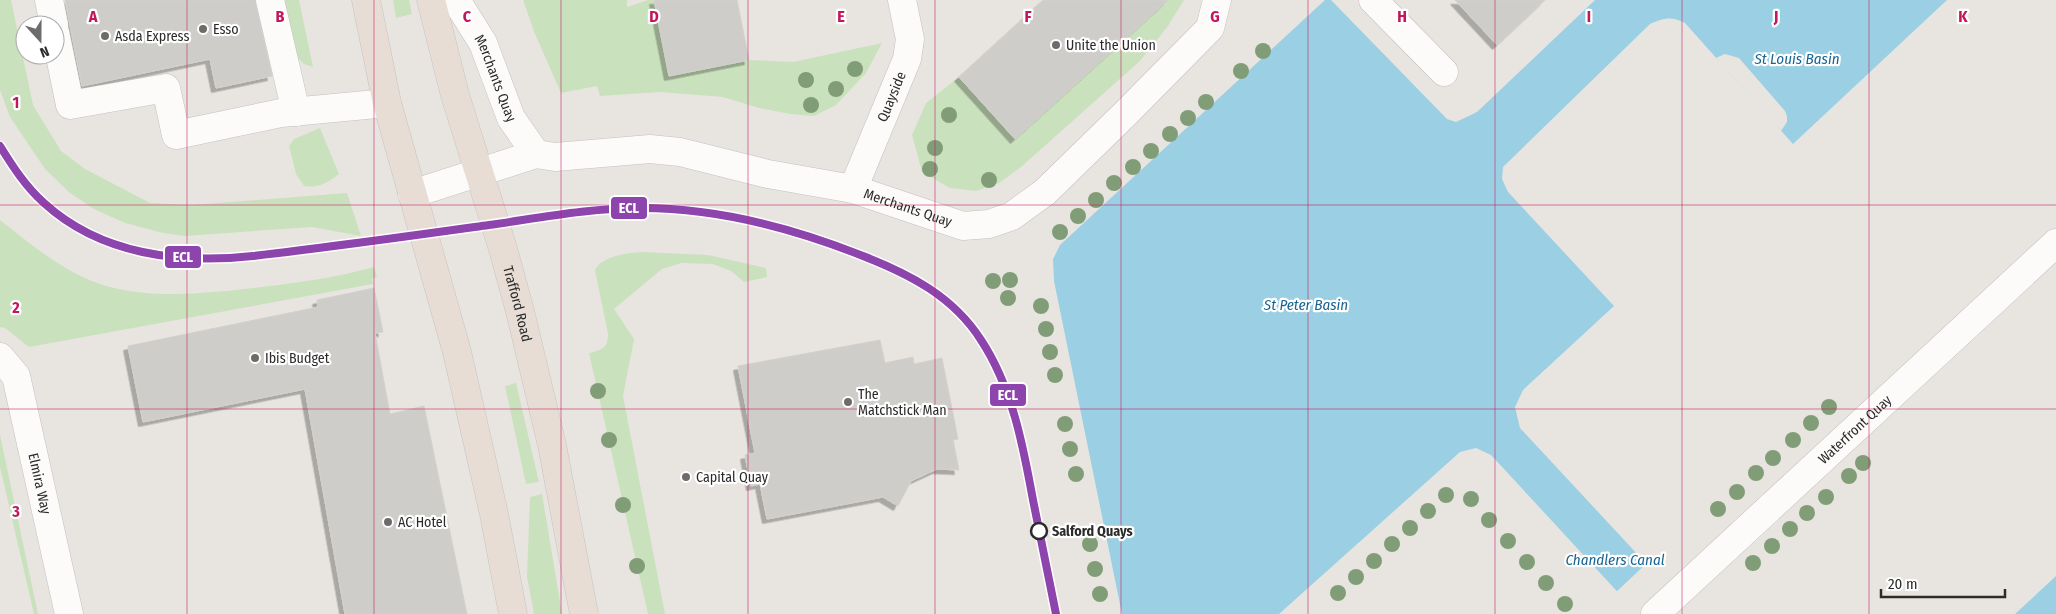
<svg xmlns="http://www.w3.org/2000/svg" width="2056" height="614" font-family="'Fira Sans Condensed',sans-serif">
  <defs>
    <filter id="shadow"><feDropShadow dx="-4.5" dy="4.5" stdDeviation="0" flood-color="#0004"/></filter>
  </defs>
  <rect width="100%" height="100%" fill="#e8e5e1"/>
  <path fill="#cae1bd" d="M0 0H11L33 105 61 151 85 169 150 203 192 205 347 193 361 236 312 227 185 236 163 233 125 223 94 209 70 193 45 169 10 117 0 90Z
    M283 0H299L313 67 304 64 294 54Z
    M393 0H409L412 14 396 18Z
    M523 0H627V7L648 0H654L670 76 749 60 793 62 882 43 866 73 836 105 814 116 790 114 759 108 723 97 660 92 600 96 597 86 561 93 535 34Z
    M1141 0H1184L1168 26 1140 61 1021 167 999 183 976 191 950 188 922 172 912 135 926 103 959 77 1015 139 1153 14Z
    M320 128 339 174C327 183 319 188 304 186L296 174 289 146 294 139Z
    M0 220C33 246 68 276 110 287 157 299 207 293 254 288 295 283 335 278 374 267L377 277 372 279 373 284 29 347 5 328 0 327Z
    M642 252 708 255 766 268 767 277 744 282 731 271 713 264 682 263 662 269 614 309 634 339 623 396 665 614H648L589 353C602 350 608 348 608 334L595 270C602 256 627 253 642 252Z
    M516 383 539 482 526 484 505 386Z
    M0 435 38 614H34L0 467Z
    M542 494 562 614H534L527 577 530 497Z"/>
  <path fill="#9bcfe4" d="M1325 0H1331L1447 119 1456 122 1477 112 1595 0H1947L1793 144 1685 23C1671 16 1664 18 1650 24L1503 167 1502 179 1508 192 1614 306 1523 390 1515 407 1520 428 1693 614H1638L1491 455 1476 448 1460 452 1279 614H1122L1054 281 1053 259 1060 245Z
    M2056 576V614H2015Z"/>
  <path fill="#e8e5e1" d="M1725 54 1739 58 1785 111 1787 116V122L1781 131 1716 58Z
    M1648 562 1695 612 1696 614H1634L1615 593Z"/>
  <path fill="#cfcdca" stroke="#d3d1cd" filter="url(#shadow)" d="M65 0H255L272 76 216 88 210 59 82 86Z
    M654 0H737L749 60 669 76Z
    M1043 0H1168L1015 139 959 77Z
    M1455 0H1545L1497 45Z
    M374 288 383 332 375 333 390 414 424 406 467 614H345L305 389 143 422 128 346 318 307 317 300Z
    M880 340 885 363 913 357 914 364 942 358 958 439 953 440 959 470 937 469 911 481 898 506 883 497 767 519 760 484 751 486 745 455 755 453 738 366Z"/>
  <g fill="none" stroke-linecap="round" stroke-linejoin="round">
    <g stroke="#c2c1c1" stroke-width="29">
      <g id="minor">
        <path d="M49 0 54 25"/>
        <path d="M270 0 296 112"/>
        <path id="s1" d="M456 0 483 43 511 118 536 154"/>
        <path d="M1373 0 1444 72"/>
        <path d="M55 32 70 105 166 88 176 135 281 113 387 103"/>
        <path id="s2" d="M853 189 907 59 910 39 902 0"/>
        <path id="s3" d="M412 194 536 154 555 157 650 149 680 152 768 174 853 189 963 226 989 224 1012 216 1045 192 1125 114 1210 28 1217 0"/>
        <path id="s4" d="M0 357 16 376 69 614"/>
        <path id="s5" d="M1655 614 2056 243"/>
      </g>
    </g>
    <g stroke="#c5c3c2" stroke-width="29">
      <g id="highway">
        <path d="M366 0 387 103 457 352 494 514 513 614"/>
        <path id="s6" d="M431 0 455 95 503 249 520 311 552 445 584 614"/>
      </g>
    </g>
    <use href="#minor" stroke="#fcfbfa" stroke-width="28"/>
    <use href="#highway" stroke="#e7ddd5" stroke-width="28"/>
    <g stroke="#fff" stroke-width="11">
      <path id="tram-1" d="M0 146C13 167 26 187 44 203 101 255 180 264 253 256 332 247 410 236 489 225 539 218 590 208 641 208 717 208 793 228 863 256 909 274 953 296 981 340 1012 387 1023 445 1033 500 1041 538 1048 576 1056 614"/>
    </g>
    <use href="#tram-1" stroke="#8e44ad" stroke-width="8"/>
  </g>
  <g fill="#819d77">
    <circle cx="1263" cy="51" r="8"/>
    <circle cx="855" cy="69" r="8"/>
    <circle cx="1241" cy="71" r="8"/>
    <circle cx="806" cy="80" r="8"/>
    <circle cx="836" cy="89" r="8"/>
    <circle cx="1206" cy="102" r="8"/>
    <circle cx="811" cy="105" r="8"/>
    <circle cx="949" cy="115" r="8"/>
    <circle cx="1188" cy="118" r="8"/>
    <circle cx="1170" cy="134" r="8"/>
    <circle cx="935" cy="148" r="8"/>
    <circle cx="1151" cy="151" r="8"/>
    <circle cx="1133" cy="167" r="8"/>
    <circle cx="930" cy="169" r="8"/>
    <circle cx="989" cy="180" r="8"/>
    <circle cx="1114" cy="183" r="8"/>
    <circle cx="1096" cy="200" r="8"/>
    <circle cx="1078" cy="216" r="8"/>
    <circle cx="1060" cy="232" r="8"/>
    <circle cx="1010" cy="280" r="8"/>
    <circle cx="993" cy="281" r="8"/>
    <circle cx="1008" cy="298" r="8"/>
    <circle cx="1041" cy="306" r="8"/>
    <circle cx="1046" cy="329" r="8"/>
    <circle cx="1050" cy="352" r="8"/>
    <circle cx="1055" cy="375" r="8"/>
    <circle cx="598" cy="391" r="8"/>
    <circle cx="1829" cy="407" r="8"/>
    <circle cx="1811" cy="423" r="8"/>
    <circle cx="1065" cy="424" r="8"/>
    <circle cx="609" cy="440" r="8"/>
    <circle cx="1793" cy="440" r="8"/>
    <circle cx="1070" cy="449" r="8"/>
    <circle cx="1773" cy="458" r="8"/>
    <circle cx="1863" cy="463" r="8"/>
    <circle cx="1756" cy="473" r="8"/>
    <circle cx="1076" cy="474" r="8"/>
    <circle cx="1849" cy="476" r="8"/>
    <circle cx="1737" cy="492" r="8"/>
    <circle cx="1446" cy="495" r="8"/>
    <circle cx="1826" cy="497" r="8"/>
    <circle cx="1471" cy="499" r="8"/>
    <circle cx="623" cy="505" r="8"/>
    <circle cx="1718" cy="509" r="8"/>
    <circle cx="1428" cy="511" r="8"/>
    <circle cx="1807" cy="513" r="8"/>
    <circle cx="1489" cy="520" r="8"/>
    <circle cx="1410" cy="528" r="8"/>
    <circle cx="1790" cy="529" r="8"/>
    <circle cx="1508" cy="541" r="8"/>
    <circle cx="1090" cy="544" r="8"/>
    <circle cx="1392" cy="544" r="8"/>
    <circle cx="1772" cy="546" r="8"/>
    <circle cx="1374" cy="561" r="8"/>
    <circle cx="1527" cy="562" r="8"/>
    <circle cx="1753" cy="563" r="8"/>
    <circle cx="637" cy="566" r="8"/>
    <circle cx="1095" cy="569" r="8"/>
    <circle cx="1356" cy="577" r="8"/>
    <circle cx="1546" cy="583" r="8"/>
    <circle cx="1338" cy="593" r="8"/>
    <circle cx="1100" cy="594" r="8"/>
    <circle cx="1565" cy="604" r="8"/>
  </g>
  <path fill="none" stroke="#c2185b" stroke-width="1" stroke-opacity="0.55" d="M187 0V614M374 0V614M561 0V614M748 0V614M935 0V614M1121 0V614M1308 0V614M1495 0V614M1682 0V614M1869 0V614M0 205H2056M0 409H2056"/>
  <g fill="#6d6c6b" stroke="#fff" stroke-width="2">
    <circle cx="203" cy="29" r="5"/>
    <circle cx="105" cy="36" r="5"/>
    <circle cx="1056" cy="45" r="5"/>
    <circle cx="255" cy="358" r="5"/>
    <circle cx="848" cy="402" r="5"/>
    <circle cx="686" cy="477" r="5"/>
    <circle cx="388" cy="522" r="5"/>
  </g>
  <circle fill="#fff" stroke="#2b2b2b" stroke-width="2.5" cx="1039" cy="531" r="8"/>
  <g text-anchor="middle" dominant-baseline="central" stroke-width="4.5" stroke-linejoin="round" paint-order="stroke">
    <g font-size="14" fill="#2b2b2b" stroke="#fff" text-anchor="start">
      <text x="213" y="29">Esso</text>
      <text x="115" y="36">Asda Express</text>
      <text x="1066" y="45">Unite the Union</text>
      <text x="265" y="358">Ibis Budget</text>
      <text x="858" y="394">The<tspan x="858" dy="16">Matchstick Man</tspan></text>
      <text x="696" y="477">Capital Quay</text>
      <text x="398" y="522">AC Hotel</text>
    </g>
    <g font-size="14" fill="#2b2b2b" stroke="#fff">
      <text stroke="none"><textPath href="#s1" startOffset="88">Merchants Quay</textPath></text>
      <text stroke="none"><textPath href="#s2" startOffset="100">Quayside</textPath></text>
      <text stroke="none"><textPath href="#s3" startOffset="510">Merchants Quay</textPath></text>
      <text stroke="none"><textPath href="#s6" startOffset="316">Trafford Road</textPath></text>
      <text stroke="none"><textPath href="#s5" startOffset="272">Waterfront Quay</textPath></text>
      <text stroke="none"><textPath href="#s4" startOffset="135">Elmira Way</textPath></text>
    </g>
    <g font-size="14" font-weight="bold" fill="#2b2b2b" stroke="#fff" text-anchor="start">
      <text x="1052" y="531">Salford Quays</text>
    </g>
    <g font-size="15" font-style="italic" fill="#196391" stroke="#fff">
      <text x="1797" y="59">St Louis Basin</text>
      <text x="1306" y="305">St Peter Basin</text>
      <text x="1615" y="560">Chandlers Canal</text>
    </g>
  </g>
  <g font-size="16" text-anchor="middle" font-weight="bold" fill="#c2185b" stroke="#fff" stroke-width="4.5" stroke-linejoin="round" paint-order="stroke">
    <text x="93" y="22">A</text>
    <text x="280" y="22">B</text>
    <text x="467" y="22">C</text>
    <text x="654" y="22">D</text>
    <text x="841" y="22">E</text>
    <text x="1028" y="22">F</text>
    <text x="1215" y="22">G</text>
    <text x="1402" y="22">H</text>
    <text x="1589" y="22">I</text>
    <text x="1776" y="22">J</text>
    <text x="1963" y="22">K</text>
    <text x="16" y="108">1</text>
    <text x="16" y="313">2</text>
    <text x="16" y="517">3</text>
  </g>
  <g stroke="#fff" stroke-width="2">
    <rect x="610" y="196" width="38" height="24" rx="5" fill="#8e44ad"/>
    <rect x="164" y="245" width="38" height="24" rx="5" fill="#8e44ad"/>
    <rect x="989" y="383" width="38" height="24" rx="5" fill="#8e44ad"/>
  </g>
  <g font-size="14" text-anchor="middle" font-weight="bold" fill="#fff">
    <text x="629" y="213">ECL</text>
    <text x="183" y="262">ECL</text>
    <text x="1008" y="400">ECL</text>
  </g>
  <g transform="translate(40 40) rotate(159)"><circle r="24" fill="#ffffff" stroke="#aaaaaa"/>
  <path d="M0-4L9 19L0 12L-9 19Z" fill="#6d6c6b"/>
  <text y="-8" font-size="14" font-weight="bold" text-anchor="middle" fill="#2b2b2b">N</text>
  </g>
  <path d="M1881 589v8h124v-8" fill="none" stroke="#2b2b2b" stroke-width="2.5"/>
  <text x="1888" y="589" font-size="15" fill="#2b2b2b" stroke="#ffffff" stroke-width="4" paint-order="stroke">20 m</text>
</svg>
